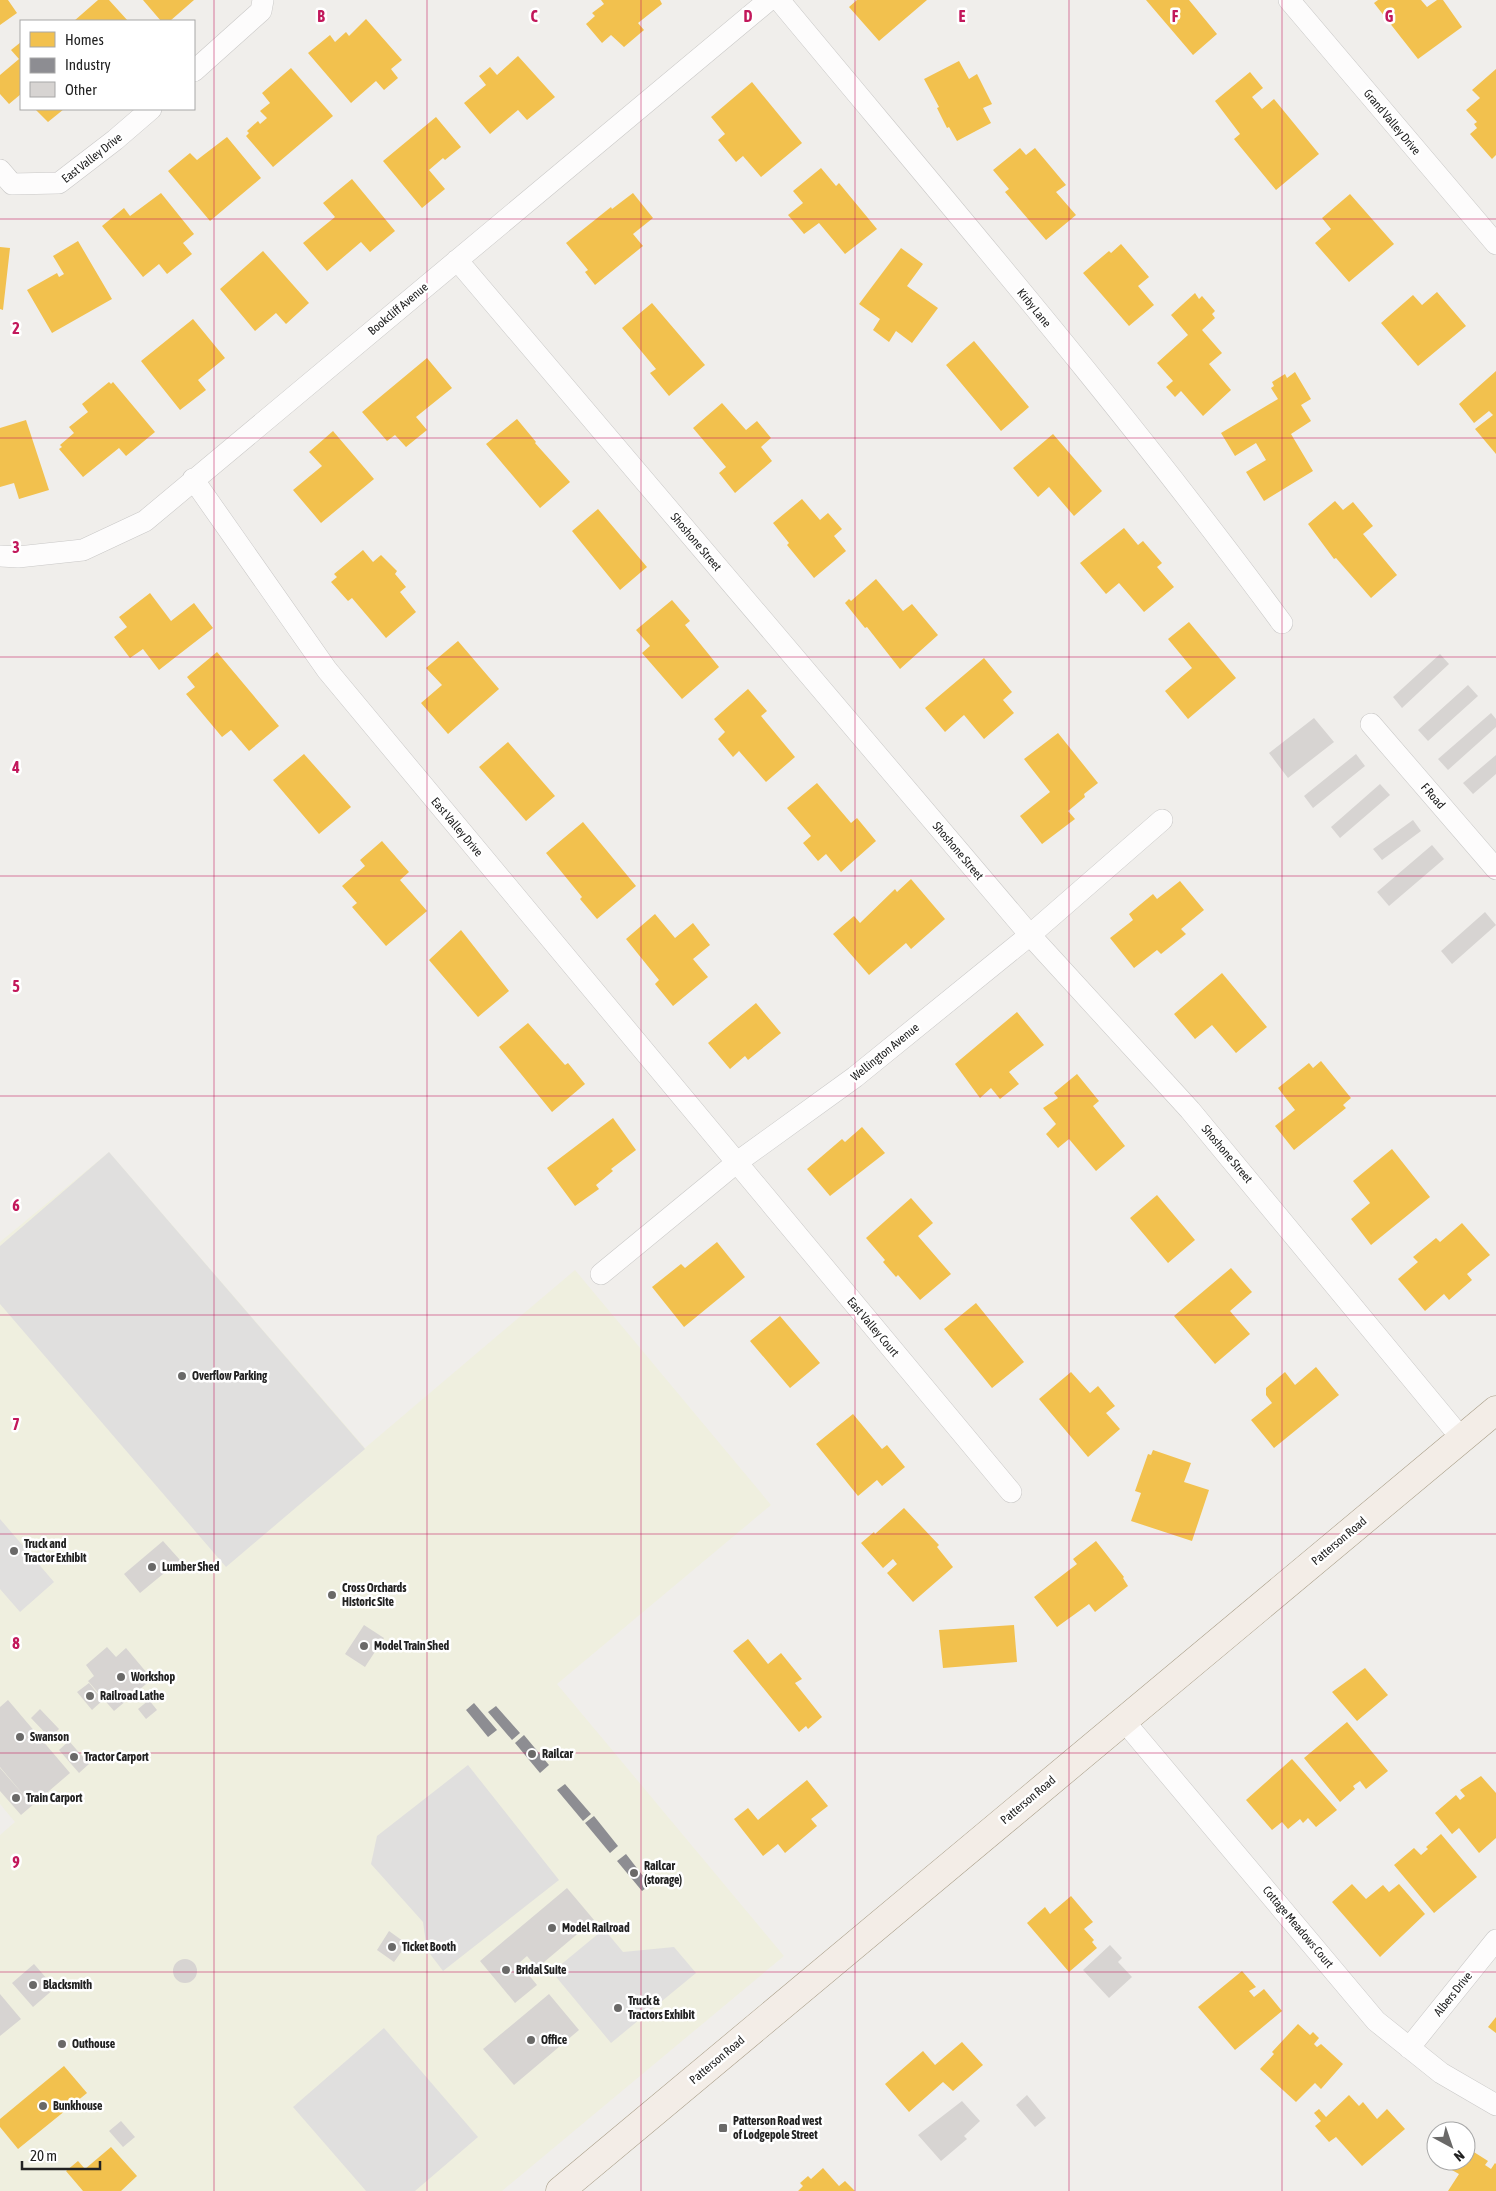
<svg xmlns="http://www.w3.org/2000/svg" width="1496" height="2191" font-family="'Asap Condensed',sans-serif">
  <rect width="100%" height="100%" fill="#f0eeeb"/>
  <path fill="#efefdf" d="M109 1152 365 1448 575 1270 771 1505 557 1684 784 1956 502 2191H0V1835L15 1822 0 1804V1242Z"/>
  <path fill="#e0dfde" d="M109 1152 365 1449 226 1567 0 1304V1246Z
    M0 1519 54 1582 20 1612 0 1589Z
    M468 1765 559 1880 443 1971 427 1950 423 1922 371 1864 377 1836Z
    M604 1929 623 1952 674 1947 696 1973 611 2043 552 1972Z
    M384 2028 478 2137 415 2191H366L293 2107Z"/>
  <path fill="#f2c14e" d="M0 0H8L17 13 0 25Z
    M98 0H109L128 21H74Z
    M143 0H194L170 21H161Z
    M601 0H660L662 4 638 23 644 30 624 47 611 35 602 43 586 24 595 16 592 13 604 4Z
    M857 0H927L879 41 849 7Z
    M1146 0H1189L1217 34 1193 55Z
    M1378 0H1421L1427 7 1437 0H1443L1462 27 1418 59 1374 3Z
    M366 19 402 60 391 69 398 78 384 90 376 81 351 103 308 53 330 35 335 42 346 32 349 36Z
    M21 42V94L9 104 0 94V75L19 59 11 50Z
    M518 56 555 97 527 120 518 110 490 134 464 103 486 85 479 76 490 67 497 75Z
    M959 61 969 79 977 74 992 104 983 108 991 123 957 141 949 127 947 128 937 108 939 107 924 79Z
    M291 68 333 116 273 167 246 136 249 133 247 131 258 121 260 124 267 118 260 111 270 103 262 93Z
    M1496 69V155L1492 159 1470 134 1477 128 1474 124 1477 122 1466 110 1480 98 1472 90Z
    M1250 72 1263 88 1252 97 1262 109 1274 99 1319 154 1276 190 1234 139 1240 134 1215 101Z
    M752 82 802 143 761 177 743 156 736 162 718 140 725 134 711 117Z
    M35 109H64L48 122Z
    M436 117 461 147 445 160 443 158 429 170 445 189 422 208 383 161Z
    M227 137 261 178 210 221 168 171 190 153 197 160Z
    M1020 148 1026 155 1035 148 1066 185 1056 192 1076 215 1046 240 1005 192 1009 189 993 170Z
    M821 168 836 186 839 183 877 229 845 254 819 223 804 234 788 215 803 203 793 191Z
    M352 179 395 231 370 252 361 242 327 271 303 243 335 217 323 203Z
    M161 193 194 234 183 243 192 254 167 274 159 264 143 277 102 226 124 208 130 216Z
    M633 193 653 218 633 234 643 246 595 285 585 272 588 270 566 243 611 207 612 209Z
    M1350 194 1394 244 1349 282 1315 243 1331 229 1322 218Z
    M78 241 112 299 52 333 27 290 57 273 59 277 64 274 53 256Z
    M1121 244 1149 277 1138 286 1154 305 1129 326 1083 273 1109 251 1111 253Z
    M0 247 10 248 3 310 0 309Z
    M901 248 923 264 907 286 938 308 912 343 896 331 889 342 873 330 880 319 859 304Z
    M263 251 309 303 286 324 276 313 255 331 220 289Z
    M1437 292 1466 326 1418 366 1381 323 1413 295 1422 305Z
    M1195 293 1199 299 1202 296 1215 311 1212 314 1215 318 1202 330 1222 353 1209 364 1231 390 1203 416 1181 391 1175 397 1166 387 1173 381 1157 363 1188 335 1171 315Z
    M652 303 705 365 669 396 650 373 656 369 622 328Z
    M193 319 225 358 198 380 206 390 180 410 141 361Z
    M974 341 1029 407 1001 431 946 365Z
    M427 358 452 388 416 417 427 430 406 447 395 435 387 441 362 412Z
    M1496 371V454L1475 429 1493 415 1489 411 1474 423 1459 404Z
    M1295 372 1311 399 1301 405 1311 421 1291 434 1313 471 1264 501 1246 472 1266 460 1256 443 1235 456 1221 433 1278 399 1271 388 1274 386 1272 382 1285 374 1287 378Z
    M109 382 111 384 113 382 155 432 126 456 119 448 83 477 59 449 62 447 60 445 74 433 69 427 88 412 82 404Z
    M722 403 746 430 757 421 771 438 761 447 772 461 735 493 719 473 726 467 693 428Z
    M517 419 536 442 535 443 570 482 540 508 486 444Z
    M26 420 49 490 19 499 14 483 0 487V428Z
    M333 431 374 479 321 523 293 490 322 466 309 452Z
    M1053 434 1102 491 1074 516 1049 487 1038 497 1013 468Z
    M802 499 820 520 828 513 842 529 834 536 846 551 814 578 787 545 789 543 773 523Z
    M1335 501 1343 510 1353 502 1373 526 1363 534 1397 575 1371 598 1336 558 1334 559 1308 524Z
    M598 509 647 567 620 590 572 531Z
    M1124 528 1138 545 1143 541 1162 563 1157 567 1174 587 1144 612 1119 583 1106 594 1080 563Z
    M363 550 373 562 381 555 397 571 395 574 406 587 400 592 416 612 386 638 352 598 348 601 331 582 337 577 334 574Z
    M876 579 903 611 912 604 938 635 900 669 867 627 865 628 845 603 849 599 851 601Z
    M150 593 171 621 194 603 213 628 159 670 143 649 130 658 114 637 127 627 119 617Z
    M672 600 690 621 685 625 719 667 682 699 642 653 650 646 636 630Z
    M1189 622 1236 678 1188 719 1165 691 1192 668 1168 639Z
    M458 641 499 689 448 734 421 703 442 685 426 668Z
    M217 652 279 726 249 751 231 730 222 737 186 694 195 687 187 677Z
    M984 658 1012 692 1003 700 1014 713 984 739 964 715 945 732 925 708Z
    M748 689 767 711 761 716 795 757 766 782 739 751 733 757 718 739 725 732 714 719Z
    M1058 733 1098 783 1084 794 1085 797 1068 811 1075 819 1042 844 1020 816 1050 792 1024 759Z
    M508 742 555 796 526 821 479 767Z
    M304 754 351 807 319 834 273 780Z
    M817 783 851 823 857 818 876 841 841 872 826 854 818 861 803 843 811 836 787 808Z
    M583 822 636 886 597 919 580 899 582 897 546 853Z
    M382 841 409 872 400 880 427 911 386 946 352 907 357 903 342 886 365 866 360 860Z
    M911 879 945 919 911 949 906 943 869 975 833 934 854 916 860 923 895 889 897 892Z
    M1180 881 1204 910 1181 929 1186 934 1161 954 1157 950 1134 968 1110 938 1133 920 1129 914 1153 894 1157 899Z
    M655 914 675 938 693 923 710 945 693 959 708 977 673 1006 655 984 659 980 626 939Z
    M461 930 509 991 478 1017 429 960Z
    M1222 973 1267 1027 1236 1053 1212 1025 1195 1039 1174 1014Z
    M756 1003 781 1033 748 1060 745 1056 730 1069 708 1043Z
    M1017 1012 1044 1045 1009 1072 1019 1084 1000 1099 991 1088 980 1098 955 1064Z
    M528 1023 565 1065 568 1063 585 1084 552 1112 499 1047Z
    M1321 1061 1351 1098 1343 1105 1346 1108 1294 1150 1275 1126 1295 1110 1278 1088 1309 1063 1313 1068Z
    M1077 1074 1099 1101 1093 1106 1125 1146 1096 1171 1069 1139 1058 1148 1046 1134 1056 1124 1043 1108 1058 1098 1054 1093Z
    M613 1118 636 1150 611 1169 613 1171 596 1185 599 1189 575 1206 547 1168Z
    M862 1127 885 1153 830 1196 807 1169 842 1139 845 1142Z
    M1392 1149 1430 1197 1371 1245 1351 1219 1370 1203 1353 1181Z
    M1157 1195 1195 1240 1168 1263 1130 1218Z
    M911 1198 933 1223 918 1236 951 1274 920 1300 898 1275 896 1277 883 1262 885 1260 866 1238Z
    M1462 1223 1490 1255 1467 1274 1472 1280 1449 1300 1444 1294 1425 1311 1398 1279 1418 1262 1413 1257 1436 1238 1440 1242Z
    M717 1242 745 1277 684 1327 652 1287 681 1264 685 1268Z
    M1231 1268 1252 1292 1230 1311 1250 1334 1215 1364 1174 1316Z
    M976 1303 1024 1362 992 1388 944 1329Z
    M780 1316 820 1363 790 1388 750 1341Z
    M1316 1367 1339 1395 1274 1448 1251 1420 1272 1403 1266 1395V1388L1285 1372 1295 1385Z
    M1071 1372 1090 1393 1098 1386 1115 1406 1106 1413 1120 1429 1088 1457 1039 1399Z
    M853 1414 882 1449 887 1445 905 1467 882 1486 877 1480 858 1496 816 1444Z
    M1153 1450 1191 1463 1184 1482 1209 1490 1192 1541 1131 1521 1141 1493 1135 1491 1148 1454 1151 1455Z
    M904 1508 939 1545 937 1547 953 1567 913 1602 887 1573 897 1564 893 1559 883 1568 861 1543 874 1532 875 1534Z
    M1096 1541 1124 1577 1123 1578 1128 1586 1095 1612 1089 1604 1057 1627 1034 1597 1077 1564 1073 1559Z
    M1014 1625 1017 1662 943 1668 939 1630Z
    M748 1639 768 1664 781 1653 802 1679 795 1683 822 1717 808 1729 806 1726 799 1732 733 1651Z
    M1365 1668 1388 1695 1357 1721 1332 1692Z
    M1347 1722 1388 1771 1366 1789 1360 1781 1353 1786 1355 1789 1340 1802 1304 1758Z
    M1292 1759 1337 1810 1316 1827 1308 1818 1303 1823 1300 1819 1288 1829 1282 1822 1272 1830 1246 1800Z
    M1481 1776 1496 1793V1838L1479 1853 1459 1828 1452 1834 1435 1813 1456 1795 1460 1800 1465 1796 1460 1790Z
    M807 1780 828 1806 811 1819 817 1826 785 1853 778 1844 763 1856 734 1819 748 1808 758 1820Z
    M1441 1834 1477 1877 1434 1913 1394 1865 1414 1848 1421 1855 1428 1849 1426 1847Z
    M1352 1884 1366 1899 1383 1885 1389 1892 1399 1884 1425 1914 1380 1957 1332 1902Z
    M1071 1896 1093 1922 1084 1929 1094 1940 1092 1942 1097 1948 1069 1972 1027 1923 1045 1907 1050 1914Z
    M1242 1971 1256 1987 1249 1991 1254 1997 1264 1989 1282 2011 1235 2050 1198 2007Z
    M1496 2017V2033L1488 2027Z
    M1298 2024 1310 2035 1313 2032 1319 2038 1314 2044 1317 2047 1321 2044 1343 2064 1321 2089 1315 2083 1296 2102 1260 2069 1274 2054 1272 2052Z
    M962 2042 983 2065 953 2091 943 2082 909 2112 885 2084 923 2051 935 2065Z
    M64 2066 87 2093 18 2149 0 2127V2119Z
    M1349 2095 1359 2106 1363 2102 1377 2119 1387 2109 1405 2129 1362 2166 1336 2137 1329 2142 1315 2126 1321 2121 1314 2113 1319 2109 1326 2117Z
    M111 2147 137 2176 121 2191H83L66 2171 78 2161 85 2169Z
    M1466 2147 1488 2161 1485 2165 1491 2169 1495 2163 1496 2164V2191H1448L1459 2174 1450 2169 1455 2161H1466Z
    M823 2168 839 2186 845 2181 855 2191H798L803 2186 800 2183 808 2176 811 2179Z"/>
  <path fill="#8d8d92" d="M474 1703 497 1730 488 1737 466 1710Z
    M496 1706 520 1733 512 1740 488 1712Z
    M524 1735 549 1765 540 1773 515 1743Z
    M565 1784 591 1814 583 1821 557 1790Z
    M594 1816 618 1846 610 1853 585 1823Z
    M626 1854 650 1885 642 1891 617 1861Z"/>
  <path fill="#d7d4d2" d="M1440 654 1449 664 1402 708 1393 697Z
    M1468 685 1478 696 1428 741 1418 730Z
    M1491 713 1496 719V727L1448 770 1438 759Z
    M1314 718 1334 742 1288 778 1269 753Z
    M1356 754 1365 766 1313 808 1304 796Z
    M1496 755V774L1473 794 1463 783Z
    M1380 784 1390 795 1340 838 1331 827Z
    M1413 820 1421 831 1382 860 1373 849Z
    M1432 845 1444 859 1389 906 1377 892Z
    M1485 912 1496 925 1452 964 1441 951Z
    M163 1541 180 1560 140 1593 124 1574Z
    M364 1625 384 1638 365 1667 345 1654Z
    M107 1647 116 1657 126 1648 152 1679 114 1711 88 1681 94 1676 86 1665Z
    M89 1683 103 1700 92 1710 77 1692Z
    M8 1700 70 1773 21 1815 0 1791V1768L27 1799 0 1767V1707Z
    M149 1700 157 1710 146 1719 138 1709Z
    M40 1709 59 1729 50 1738 31 1718Z
    M69 1741 89 1764 79 1773 59 1750Z
    M567 1888 594 1920 537 1968 527 1956 519 1963 537 1985 515 2003 480 1961Z
    M389 1931 407 1944 394 1962 377 1950Z
    M1110 1945 1122 1958 1118 1962 1132 1977 1109 1998 1083 1970Z
    M173 1971a12 12 0 1 1 24 0a12 12 0 1 1-24 0Z
    M34 1964 55 1988 33 2007 12 1983Z
    M0 1994 21 2019 0 2036Z
    M549 1994 579 2030 514 2085 483 2049Z
    M1027 2095 1046 2118 1035 2127 1016 2105Z
    M962 2101 980 2121 964 2136 967 2139 941 2161 918 2135Z
    M121 2121 135 2137 123 2147 109 2131Z"/>
  <g fill="none" stroke-linecap="round" stroke-linejoin="round">
    <g stroke="#c9c8c7" stroke-width="22">
      <path id="street" d="M779 0C949 205 1124 408 1282 623
        M1289 0 1496 244
        M194 71 261 11 263 0
        M0 170 12 184 59 183 115 140 151 109
        M457 260 1030 935 1190 1110 1462 1439
        M193 479 327 670 1011 1492
        M0 556 18 557 83 550 145 521 769 0
        M1371 724 1496 869
        M601 1274 736 1163 855 1077 1030 935 1162 820
        M1124 1721 1376 2021 1441 2073 1496 2105
        M1409 2048 1496 1940"/>
    </g>
    <g stroke="#a79c86" stroke-width="29">
      <path id="primary" d="M560 2191 1496 1410"/>
    </g>
    <use href="#street" stroke="#fdfcfc" stroke-width="21"/>
    <use href="#primary" stroke="#f3ede7" stroke-width="28"/>
  </g>
  <path fill="none" stroke="#c2185b" stroke-width="1" stroke-opacity="0.55" d="M214 0V2191M427 0V2191M641 0V2191M855 0V2191M1069 0V2191M1282 0V2191M0 219H1496M0 438H1496M0 657H1496M0 876H1496M0 1096H1496M0 1315H1496M0 1534H1496M0 1753H1496M0 1972H1496"/>
  <g fill="#6a6968" stroke="#fff" stroke-width="2">
    <circle cx="182" cy="1376" r="5"/>
    <circle cx="14" cy="1551" r="5"/>
    <circle cx="152" cy="1567" r="5"/>
    <circle cx="332" cy="1595" r="5"/>
    <circle cx="364" cy="1646" r="5"/>
    <circle cx="121" cy="1677" r="5"/>
    <circle cx="90" cy="1696" r="5"/>
    <circle cx="20" cy="1737" r="5"/>
    <circle cx="532" cy="1754" r="5"/>
    <circle cx="74" cy="1757" r="5"/>
    <circle cx="16" cy="1798" r="5"/>
    <circle cx="634" cy="1873" r="5"/>
    <circle cx="552" cy="1928" r="5"/>
    <circle cx="392" cy="1947" r="5"/>
    <circle cx="506" cy="1970" r="5"/>
    <circle cx="33" cy="1985" r="5"/>
    <circle cx="618" cy="2008" r="5"/>
    <circle cx="531" cy="2040" r="5"/>
    <circle cx="62" cy="2044" r="5"/>
    <circle cx="43" cy="2106" r="5"/>
    <rect x="718" y="2123" width="10" height="10" rx="2.5"/>
  </g>
  <g text-anchor="middle" dominant-baseline="central" stroke-width="5" stroke-linejoin="round" paint-order="stroke">
    <g font-size="12" fill="#222" stroke="#fff">
      <text transform="translate(1392 122) rotate(50)">Grand Valley Drive</text>
      <text transform="translate(92 158) rotate(-38)">East Valley Drive</text>
      <text transform="translate(1034 308) rotate(51)">Kirby Lane</text>
      <text transform="translate(398 309) rotate(-40)">Bookcliff Avenue</text>
      <text transform="translate(696 542) rotate(50)">Shoshone Street</text>
      <text transform="translate(1433 796) rotate(49)">F Road</text>
      <text transform="translate(457 827) rotate(50)">East Valley Drive</text>
      <text transform="translate(958 851) rotate(50)">Shoshone Street</text>
      <text transform="translate(885 1052) rotate(-39)">Wellington Avenue</text>
      <text transform="translate(1227 1154) rotate(50)">Shoshone Street</text>
      <text transform="translate(873 1327) rotate(50)">East Valley Court</text>
      <text transform="translate(1339 1541) rotate(-40)">Patterson Road</text>
      <text transform="translate(1028 1800) rotate(-40)">Patterson Road</text>
      <text transform="translate(1298 1927) rotate(50)">Cottage Meadows Court</text>
      <text transform="translate(1453 1994) rotate(-51)">Albers Drive</text>
      <text transform="translate(717 2060) rotate(-40)">Patterson Road</text>
    </g>
    <g font-size="12" font-weight="bold" fill="#222" stroke="#fff" text-anchor="start">
      <text x="192" y="1376">Overflow Parking</text>
      <text x="24" y="1544">Truck and<tspan x="24" dy="14">Tractor Exhibit</tspan></text>
      <text x="162" y="1567">Lumber Shed</text>
      <text x="342" y="1588">Cross Orchards<tspan x="342" dy="14">Historic Site</tspan></text>
      <text x="374" y="1646">Model Train Shed</text>
      <text x="131" y="1677">Workshop</text>
      <text x="100" y="1696">Railroad Lathe</text>
      <text x="30" y="1737">Swanson</text>
      <text x="542" y="1754">Railcar</text>
      <text x="84" y="1757">Tractor Carport</text>
      <text x="26" y="1798">Train Carport</text>
      <text x="644" y="1866">Railcar<tspan x="644" dy="14">(storage)</tspan></text>
      <text x="562" y="1928">Model Railroad</text>
      <text x="402" y="1947">Ticket Booth</text>
      <text x="516" y="1970">Bridal Suite</text>
      <text x="43" y="1985">Blacksmith</text>
      <text x="628" y="2001">Truck &amp;<tspan x="628" dy="14">Tractors Exhibit</tspan></text>
      <text x="541" y="2040">Office</text>
      <text x="72" y="2044">Outhouse</text>
      <text x="53" y="2106">Bunkhouse</text>
      <text x="733" y="2121">Patterson Road west<tspan x="733" dy="14">of Lodgepole Street</tspan></text>
    </g>
  </g>
  <g font-size="16" text-anchor="middle" font-weight="bold" fill="#c2185b" stroke="#fff" stroke-width="5" stroke-linejoin="round" paint-order="stroke">
    <text x="321" y="22">B</text>
    <text x="534" y="22">C</text>
    <text x="748" y="22">D</text>
    <text x="962" y="22">E</text>
    <text x="1175" y="22">F</text>
    <text x="1389" y="22">G</text>
    <text x="16" y="334">2</text>
    <text x="16" y="553">3</text>
    <text x="16" y="773">4</text>
    <text x="16" y="992">5</text>
    <text x="16" y="1211">6</text>
    <text x="16" y="1430">7</text>
    <text x="16" y="1649">8</text>
    <text x="16" y="1868">9</text>
  </g>
  <rect x="20" y="20" width="175" height="90" fill="#ffffff" stroke="#a7a7a7"/>
  <rect x="30" y="32" width="25" height="15" fill="#f2c14e" stroke="#a7a7a7"/>
  <text x="65" y="45" font-size="15" fill="#222222">Homes</text>
  <rect x="30" y="58" width="25" height="15" fill="#8d8d92" stroke="#a7a7a7"/>
  <text x="65" y="70" font-size="15" fill="#222222">Industry</text>
  <rect x="30" y="82" width="25" height="15" fill="#d7d4d2" stroke="#a7a7a7"/>
  <text x="65" y="95" font-size="15" fill="#222222">Other</text>
  <g transform="translate(1451 2146) rotate(140)"><circle r="24" fill="#ffffff" stroke="#a7a7a7"/>
  <path d="M0-4L9 19L0 12L-9 19Z" fill="#6a6968"/>
  <text y="-8" font-size="14" font-weight="bold" text-anchor="middle" fill="#222222">N</text>
  </g>
  <path d="M22 2161v8h78v-8" fill="none" stroke="#222222" stroke-width="2.5"/>
  <text x="30" y="2161" font-size="15" fill="#222222" stroke="#ffffff" stroke-width="4" paint-order="stroke">20 m</text>
</svg>
